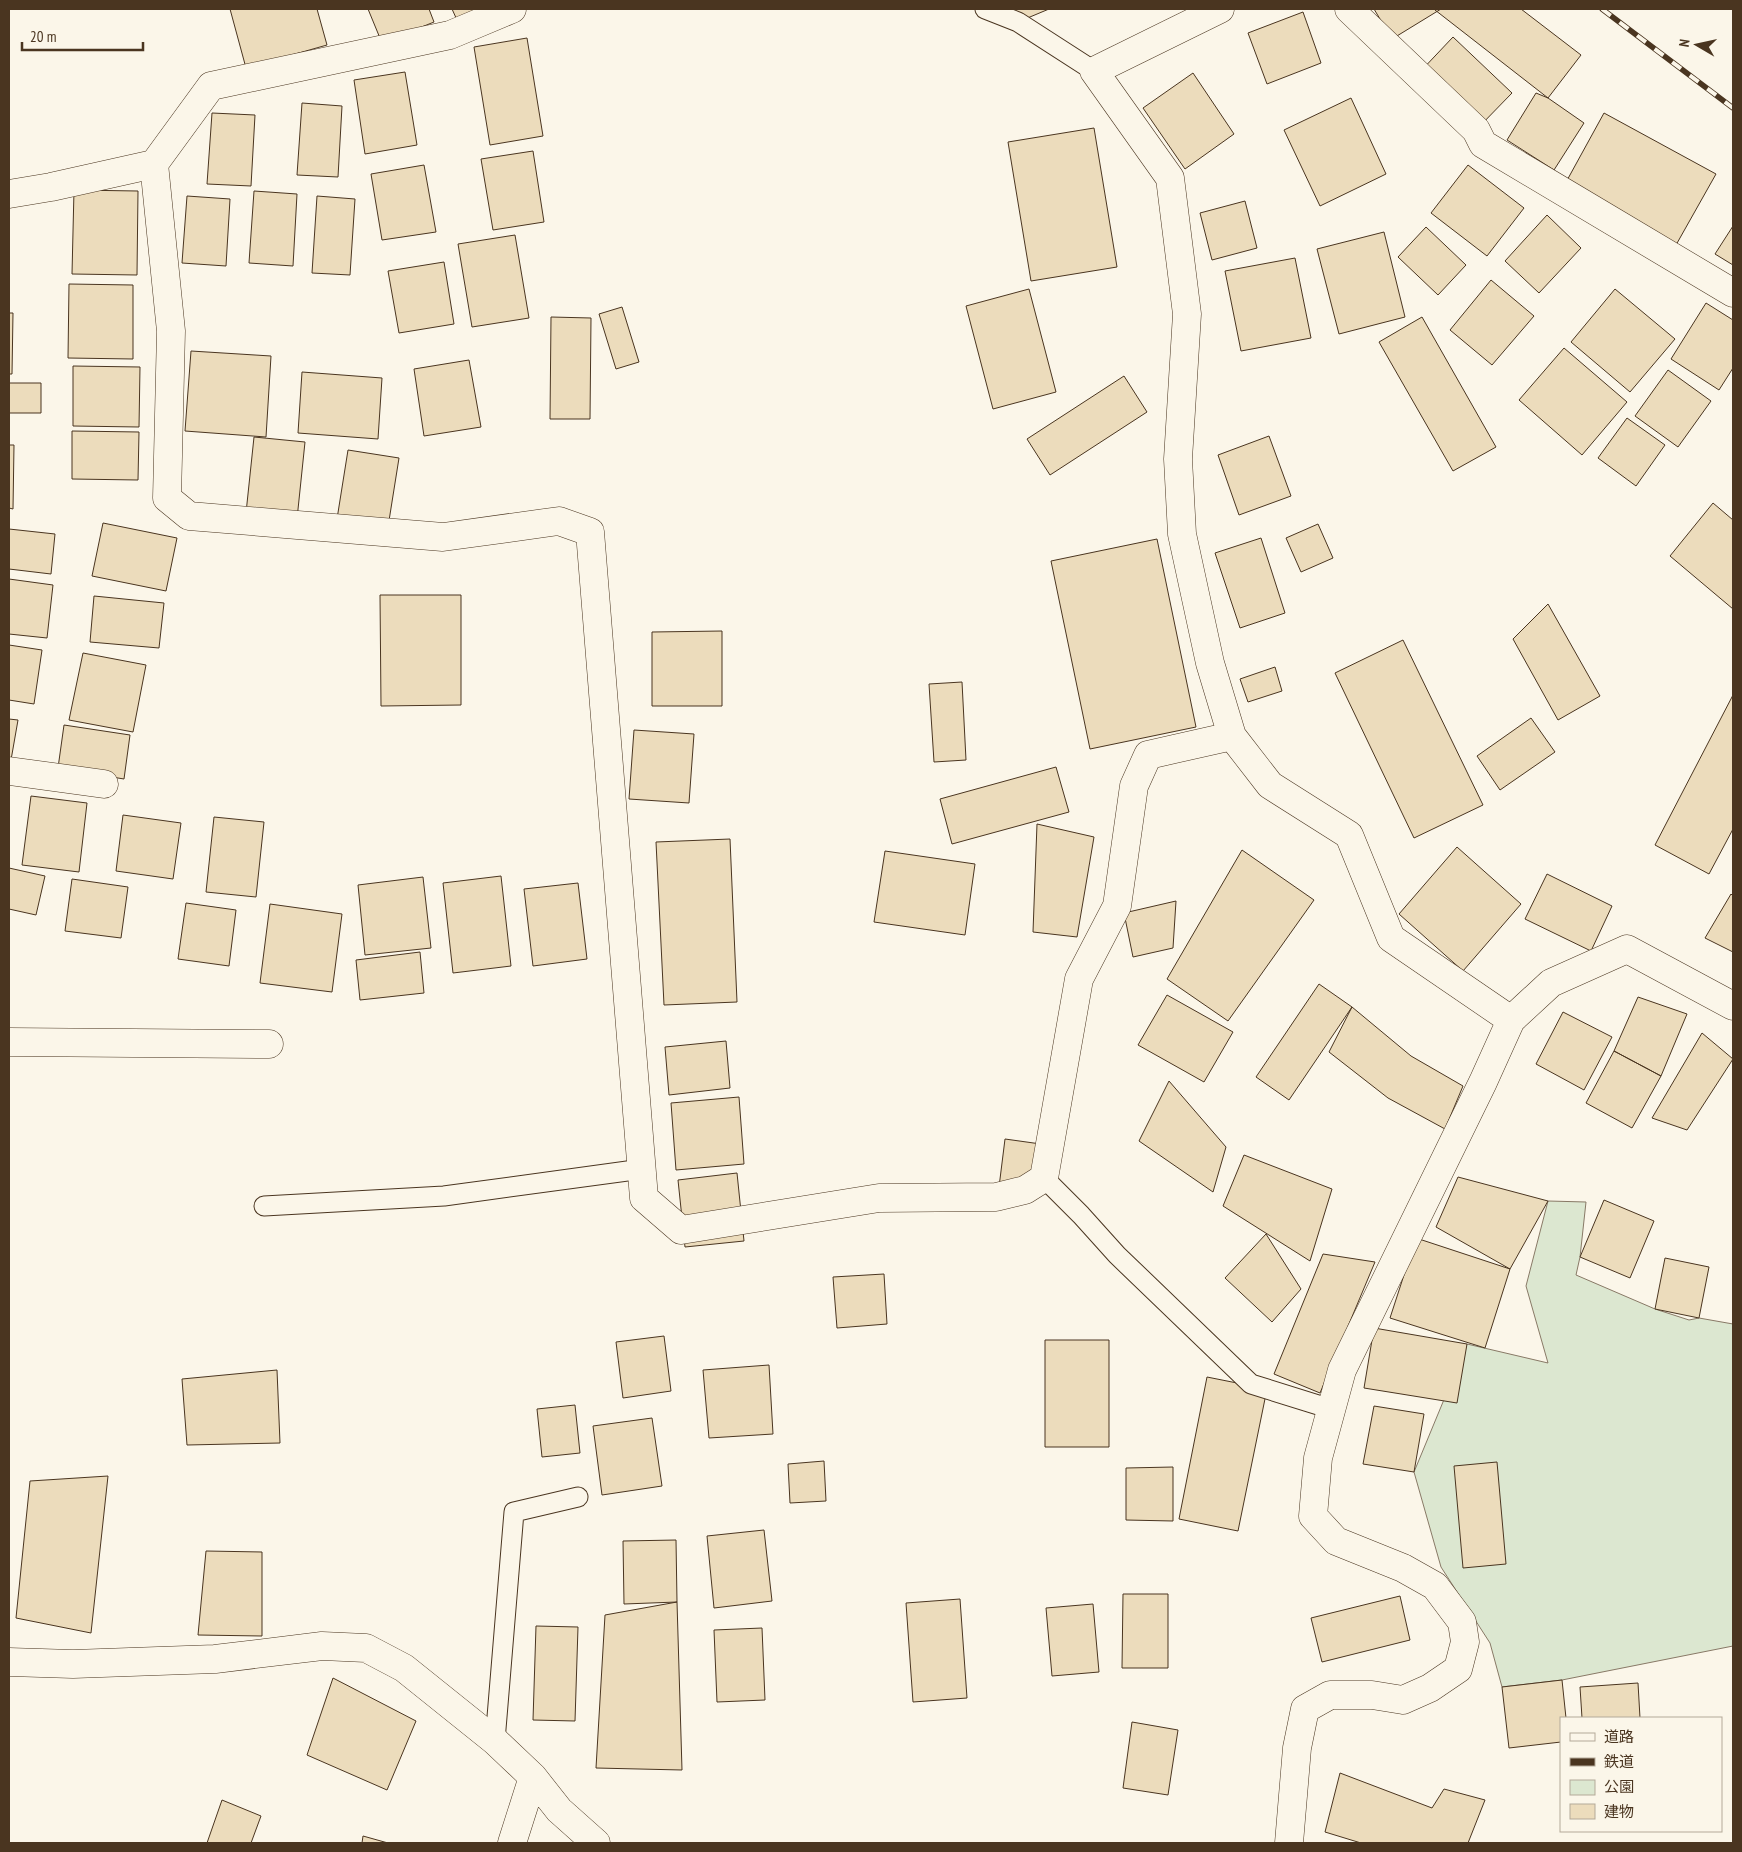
<svg xmlns="http://www.w3.org/2000/svg" width="1742" height="1852" font-family="'PT Sans Narrow','Noto Sans JP',sans-serif">
  <rect width="100%" height="100%" fill="#fbf6e9"/>
  <path fill="#dce7d0" stroke="#887966" d="M1548 1201 1586 1202 1580 1257 1576 1275 1655 1309 1689 1320 1699 1318 1733 1324V1646L1562 1680 1502 1687 1490 1643 1441 1567 1414 1472 1467 1344 1548 1363 1526 1286Z"/>
  <path fill="#ecdcbc" stroke="#4a3520" d="M230 9H317L327 45 246 68Z
    M368 9H429L434 22 382 43Z
    M452 9H485L457 20Z
    M1012 9H1049L1018 22Z
    M1374 9H1441L1392 39Z
    M1438 9H1521L1581 55 1548 98 1435 10Z
    M1303 12 1321 63 1267 84 1248 33Z
    M1453 37 1512 93 1476 130 1418 74Z
    M527 38 543 136 490 145 474 47Z
    M405 72 417 145 365 154 354 80Z
    M1193 73 1234 134 1185 169 1143 108Z
    M1536 93 1548 98 1584 123 1554 170 1507 140Z
    M1351 98 1386 174 1320 206 1284 130Z
    M302 103 342 106 338 177 297 175Z
    M212 113 255 115 251 186 207 184Z
    M1604 113 1716 174 1676 245 1565 184Z
    M1094 128 1117 267 1031 281 1008 142Z
    M533 151 544 222 493 230 481 159Z
    M424 165 436 232 382 240 371 174Z
    M1468 165 1524 208 1487 256 1431 213Z
    M74 190 138 191 137 275 72 274Z
    M254 191 297 194 293 266 249 263Z
    M187 196 230 199 226 266 182 263Z
    M317 196 355 199 350 275 312 273Z
    M1245 201 1257 248 1212 260 1200 213Z
    M1547 215 1581 248 1539 293 1505 261Z
    M1733 226V265L1715 254Z
    M1426 227 1466 265 1438 295 1398 257Z
    M1384 232 1405 317 1339 334 1317 249Z
    M515 235 529 318 472 327 458 244Z
    M1295 258 1311 338 1241 351 1225 271Z
    M444 262 454 324 399 333 388 271Z
    M1491 280 1534 316 1492 365 1450 330Z
    M69 284 133 285V359L68 358Z
    M1029 289 1056 392 993 409 966 306Z
    M1615 289 1675 339 1630 392 1571 342Z
    M1706 303 1733 320V368L1719 390 1671 359Z
    M622 307 639 362 616 369 599 314Z
    M9 313H13L12 374H9Z
    M551 317 591 318 590 419H550Z
    M1422 317 1496 447 1453 471 1379 342Z
    M1564 348 1627 402 1582 455 1519 400Z
    M191 351 271 356 266 437 185 431Z
    M469 360 481 427 424 436 414 369Z
    M73 366 140 367 139 427 73 426Z
    M1668 370 1711 401 1678 447 1635 416Z
    M302 372 382 378 378 439 298 433Z
    M1124 376 1147 412 1050 475 1027 439Z
    M9 383H41V413H9Z
    M1627 418 1665 445 1636 486 1598 458Z
    M72 431 139 432 138 480 72 479Z
    M1269 436 1291 496 1239 515 1218 455Z
    M254 437 305 442 297 519 246 513Z
    M9 445H14L13 509 9 508Z
    M348 450 399 458 388 527 337 519Z
    M1713 503 1733 520V609L1670 556Z
    M103 523 177 538 166 591 92 576Z
    M1318 524 1333 558 1301 572 1286 538Z
    M9 529 55 534 51 574 9 569Z
    M1261 538 1285 613 1240 628 1215 553Z
    M1157 539 1196 727 1090 749 1051 561Z
    M9 579 53 585 47 638 9 634Z
    M380 595H461V705L381 706Z
    M94 596 164 603 159 648 90 642Z
    M1548 604 1600 696 1558 720 1513 639Z
    M722 631V706H652V632Z
    M1403 640 1483 805 1414 838 1335 673Z
    M9 645 42 650 34 704 9 700Z
    M83 653 146 665 133 732 69 720Z
    M1275 667 1282 691 1248 702 1240 679Z
    M962 682 966 760 934 762 929 684Z
    M1733 695V829L1709 874 1655 845Z
    M1531 718 1555 752 1500 790 1477 756Z
    M9 719 18 720 11 760H9Z
    M64 725 130 735 124 779 58 768Z
    M634 730 694 734 689 803 629 799Z
    M1056 767 1069 812 952 844 940 799Z
    M31 796 87 803 79 872 22 865Z
    M123 815 181 823 173 879 116 871Z
    M214 817 264 822 256 897 206 892Z
    M1037 824 1094 837 1077 937 1033 932Z
    M730 839 737 1002 664 1005 656 842Z
    M1457 847 1521 904 1463 971 1399 914Z
    M1242 850 1314 900 1228 1021 1167 979Z
    M885 851 975 864 965 935 874 922Z
    M9 868 45 876 36 915 9 909Z
    M1547 874 1612 906 1591 951 1525 919Z
    M501 876 511 966 453 973 443 883Z
    M423 877 431 948 365 955 358 885Z
    M72 879 128 887 121 938 65 931Z
    M578 883 587 959 533 966 524 889Z
    M1731 894 1733 896V952L1705 938Z
    M1176 901 1173 948 1133 957 1124 913Z
    M186 903 236 910 229 966 178 959Z
    M270 904 342 914 332 992 260 983Z
    M420 952 424 993 360 1000 356 960Z
    M1319 984 1352 1007 1289 1100 1256 1077Z
    M1167 995 1233 1032 1204 1082 1138 1045Z
    M1638 997 1687 1014 1661 1076 1614 1051Z
    M1352 1007 1411 1056 1463 1086 1445 1129 1388 1098 1329 1052Z
    M1563 1012 1612 1037 1584 1090 1536 1064Z
    M1702 1033 1733 1059 1687 1130 1652 1118Z
    M726 1041 730 1088 669 1095 665 1047Z
    M1614 1051 1661 1076 1632 1128 1586 1103Z
    M1169 1081 1226 1147 1213 1192 1139 1141Z
    M739 1097 744 1164 676 1170 671 1103Z
    M1005 1139 1055 1146 1048 1194 999 1187Z
    M1244 1155 1332 1189 1310 1261 1223 1206Z
    M737 1173 744 1241 685 1247 678 1180Z
    M1458 1177 1548 1201 1510 1269 1436 1227Z
    M1604 1200 1654 1221 1630 1278 1580 1257Z
    M1266 1234 1301 1289 1272 1322 1225 1278Z
    M1416 1238 1510 1269 1485 1348 1390 1318Z
    M1323 1254 1375 1262 1320 1393 1274 1374Z
    M1665 1258 1709 1267 1699 1318 1655 1309Z
    M884 1274 887 1324 837 1328 833 1277Z
    M1374 1328 1467 1344 1457 1403 1364 1388Z
    M664 1336 671 1391 623 1398 616 1342Z
    M1045 1340H1109V1447H1045Z
    M769 1365 773 1434 709 1438 703 1370Z
    M277 1370 280 1443 187 1445 182 1379Z
    M1207 1377 1267 1389 1238 1531 1179 1519Z
    M575 1405 580 1453 542 1457 537 1409Z
    M1374 1406 1424 1414 1414 1472 1363 1464Z
    M652 1418 662 1486 602 1495 593 1426Z
    M824 1461 826 1501 790 1503 788 1464Z
    M1497 1462 1506 1564 1463 1568 1454 1466Z
    M1173 1467V1521L1126 1520V1468Z
    M108 1476 91 1633 16 1618 30 1481Z
    M764 1530 772 1601 714 1608 707 1536Z
    M676 1540 677 1602 624 1604 623 1541Z
    M206 1551 262 1552V1636L198 1635Z
    M1123 1594H1168V1668H1122Z
    M1400 1596 1410 1640 1322 1662 1311 1618Z
    M960 1599 967 1698 913 1702 906 1603Z
    M677 1602 682 1770 596 1768 605 1615Z
    M1093 1604 1099 1672 1052 1676 1046 1608Z
    M536 1626 578 1627 575 1721 533 1720Z
    M762 1628 765 1700 717 1702 714 1630Z
    M333 1678 416 1721 387 1790 307 1755Z
    M1562 1680 1566 1718H1561V1742L1509 1748 1502 1687Z
    M1638 1683 1640 1718H1582L1580 1687Z
    M1132 1722 1178 1730 1168 1795 1123 1788Z
    M1340 1773 1432 1808 1444 1789 1485 1800 1468 1843H1361L1325 1832Z
    M222 1800 261 1816 251 1843H207Z
    M363 1836 388 1843H362Z"/>
  <g fill="none" stroke-linecap="round" stroke-linejoin="round">
    <g stroke="#4a3520" stroke-width="21">
      <path id="lane" d="M985 9 1018 22 1094 71
        M1044 1178 1081 1215 1117 1255 1251 1384 1331 1409
        M264 1206 444 1196 642 1169
        M495 1741 514 1512 578 1497"/>
    </g>
    <g stroke="#4a3520" stroke-width="29">
      <path id="street" d="M1220 9 1094 71 1170 178 1187 314 1178 459 1182 534 1210 663 1232 736 1270 785 1349 835 1391 938 1511 1020
        M1349 9 1476 130 1483 144 1733 293
        M154 164 171 331 167 498 189 516 443 537 559 521 590 532 644 1198 681 1230 879 1198 996 1197 1025 1190 1044 1178 1079 979 1117 906 1134 786 1148 755 1232 736
        M9 194 51 187 154 164 211 86 450 35 512 9
        M9 771 104 784
        M9 1042 269 1044
        M9 1662 73 1664 215 1659 322 1646 366 1648 404 1668 495 1741 533 1777 559 1810 596 1843
        M512 1843 533 1777
        M1289 1843 1297 1748 1305 1709 1330 1695H1372L1403 1700 1430 1688 1458 1669 1465 1642 1462 1622 1435 1586 1403 1568 1336 1541 1313 1516 1318 1458 1342 1370 1483 1082 1511 1020 1551 983 1627 949 1733 1006"/>
    </g>
    <use href="#lane" stroke="#fbf6e9" stroke-width="19"/>
    <use href="#street" stroke="#fbf6e9" stroke-width="28"/>
    <g stroke="#4a3520" stroke-width="5.5">
      <path id="rail" d="M1602 9 1733 108"/>
    </g>
    <use href="#rail" stroke="#fbf6e9" stroke-width="4" stroke-dasharray="11" stroke-linecap="butt"/>
  </g>
  <rect width="1742" height="1852" fill="none" stroke="#4a3520" stroke-width="20"/>
  <rect x="1560" y="1717" width="162" height="115" fill="#fbf6e9" stroke="#b4a999"/>
  <rect x="1570" y="1733" width="25" height="8" fill="#fbf6e9" stroke="#b4a999"/>
  <text x="1604" y="1742" font-size="15" fill="#4a3520">道路</text>
  <rect x="1570" y="1758" width="25" height="8" fill="#4a3520" stroke="#b4a999"/>
  <text x="1604" y="1767" font-size="15" fill="#4a3520">鉄道</text>
  <rect x="1570" y="1780" width="25" height="15" fill="#dce7d0" stroke="#b4a999"/>
  <text x="1604" y="1792" font-size="15" fill="#4a3520">公園</text>
  <rect x="1570" y="1804" width="25" height="15" fill="#ecdcbc" stroke="#b4a999"/>
  <text x="1604" y="1817" font-size="15" fill="#4a3520">建物</text>
  <g transform="translate(1697 45) rotate(279)" stroke="#fbf6e9" stroke-width="4" paint-order="stroke">
  <path d="M0-4L9 19L0 12L-9 19Z" fill="#4a3520"/>
  <text y="-8" font-size="14" font-weight="bold" text-anchor="middle" fill="#4a3520">N</text>
  </g>
  <path d="M22 42v8h121v-8" fill="none" stroke="#4a3520" stroke-width="2.5"/>
  <text x="30" y="42" font-size="15" fill="#4a3520" stroke="#fbf6e9" stroke-width="4" paint-order="stroke">20 m</text>
</svg>
